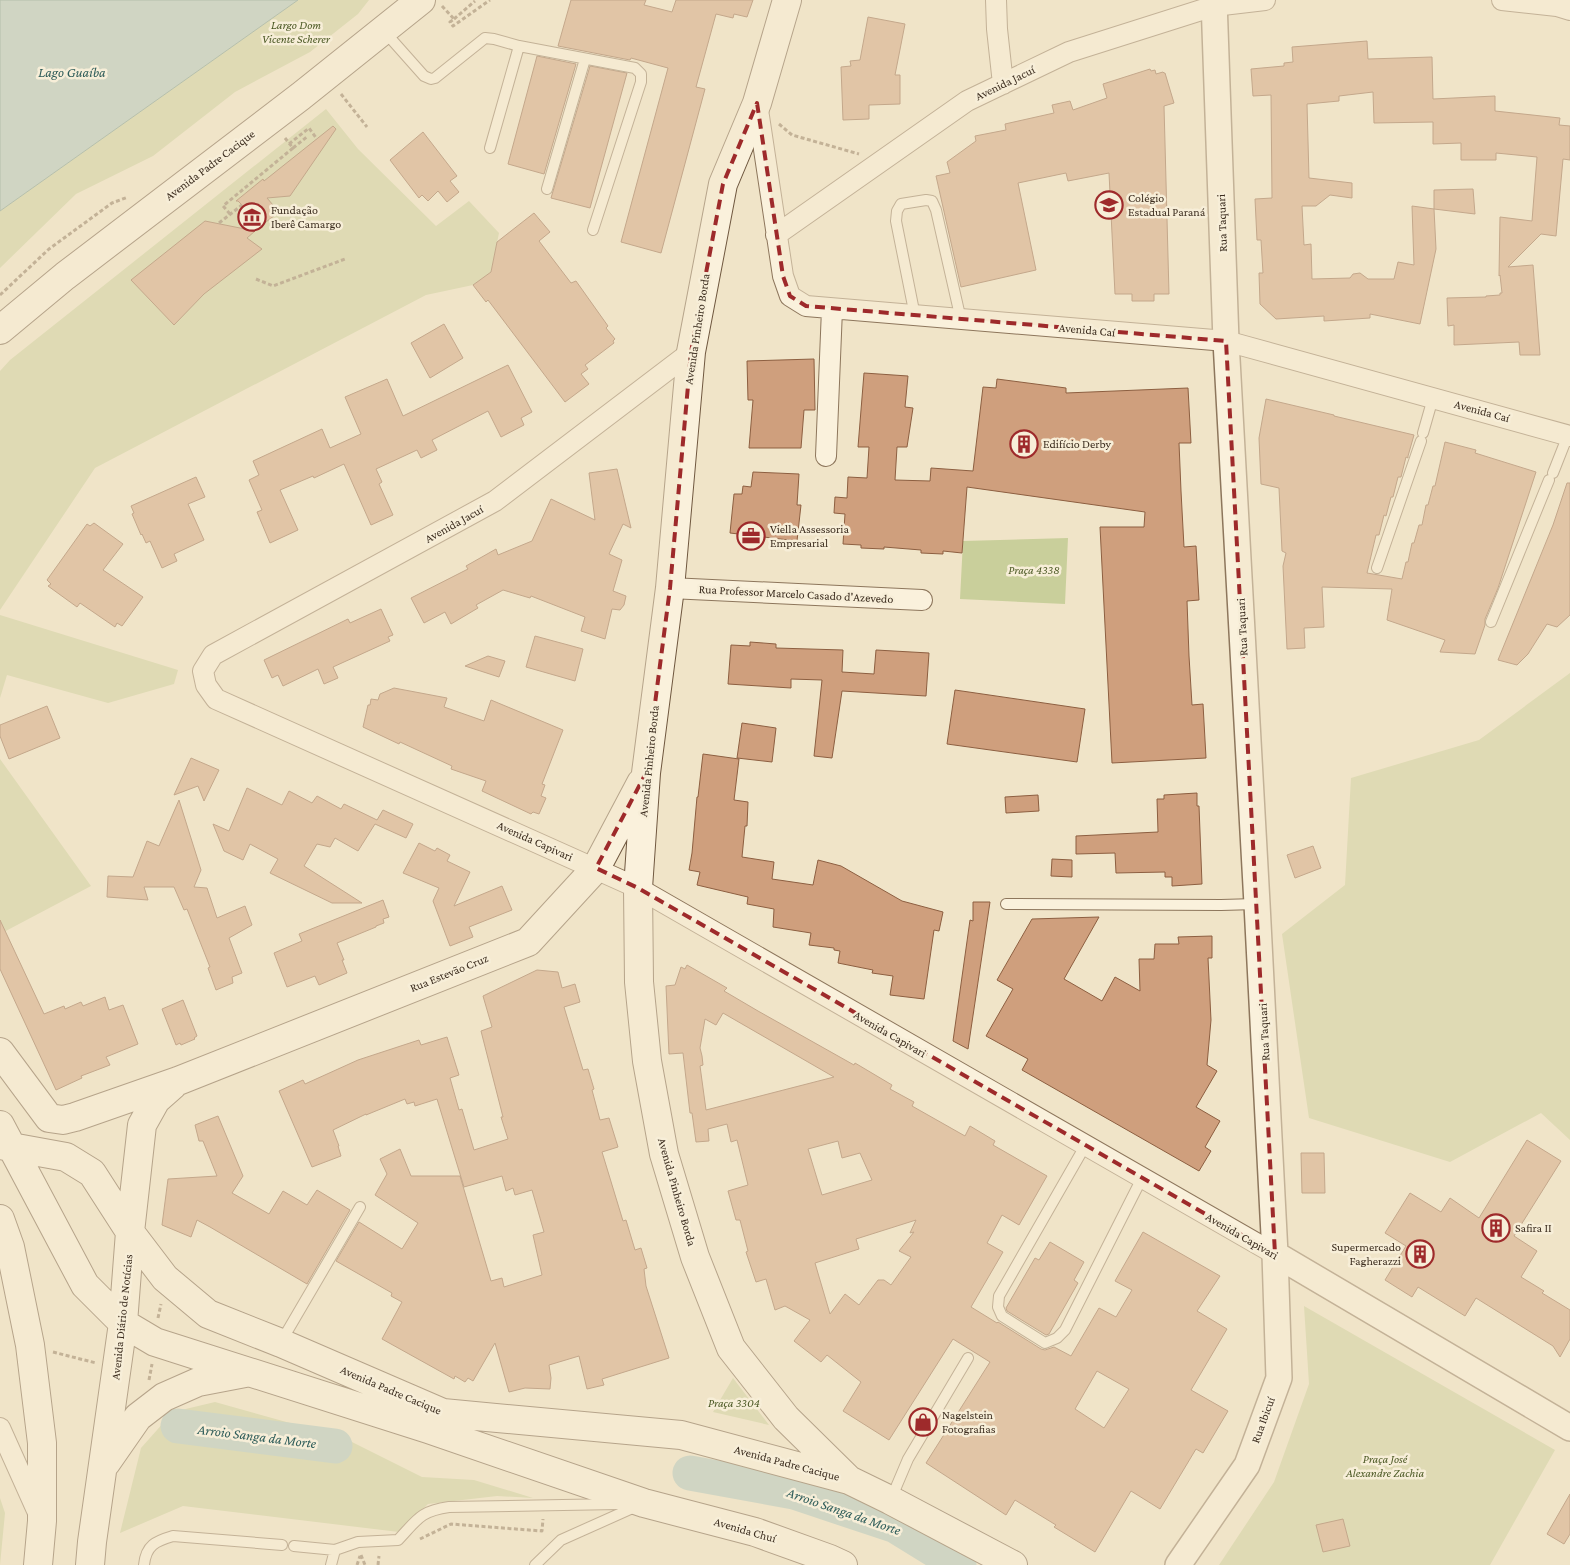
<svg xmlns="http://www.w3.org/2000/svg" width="1570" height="1565" font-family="'Crimson Pro',serif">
  <rect width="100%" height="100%" fill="#f0e4c8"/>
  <path fill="#c9cf9b" d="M298 0H369L358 14 310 52 235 92 153 156 76 194 0 268V211Z
    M326 109 358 149 436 226 469 201 499 233 491 272 473 285 426 295 95 468 0 610V371L10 360Z
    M1068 538 1065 604 960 599 963 541Z
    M0 615 178 670 174 684 108 703 7 675 0 698Z
    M1570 673V1140L1541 1113 1450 1162 1309 1118 1282 934 1345 885 1351 778 1479 740Z
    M0 759 91 886 0 934Z
    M1304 1306 1555 1450 1490 1565H1219L1274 1482 1309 1384Z
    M733 1378 769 1425 713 1412Z
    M215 1402 344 1438 422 1477 474 1480 533 1498 497 1496 428 1504 399 1532 183 1506 120 1533 141 1448 173 1412Z
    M0 1498 5 1513 0 1565Z"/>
  <path fill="#a9c4bc" stroke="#6f938a" d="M0 0H298L0 211Z"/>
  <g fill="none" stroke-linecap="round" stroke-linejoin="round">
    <path stroke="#a9c4bc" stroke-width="35" d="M178 1426 335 1446
      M690 1473 794 1492 896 1526 959 1565"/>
  </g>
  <path fill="#cf9f7d" stroke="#8d5f41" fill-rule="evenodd" d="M571 0H646L644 5 672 12 676 0H753L747 17 734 14 733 18 716 14 696 87 705 89 661 253 621 242 668 68 631 58 630 60 558 46Z
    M868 17 905 24 895 75H900V104L869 105V119L843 120 841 67 851 66 850 61 860 60Z
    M1367 41 1368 59 1432 57 1433 99 1495 96V111L1560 118 1559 125 1570 126V160L1563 159 1556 236 1541 234 1508 267 1533 265 1540 355H1520L1519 342 1454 345V325L1448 326 1447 298 1486 297V296L1500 295V293H1502L1500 275 1499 276 1500 217 1532 221 1537 157 1496 153V160H1461V143L1433 144V122L1374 123 1373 92 1339 96V101L1307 104 1309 178 1352 183V198L1330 195 1316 206H1302L1304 245 1311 244 1312 279 1350 278 1353 274 1360 273 1368 279H1394L1398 262 1414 265 1412 206 1434 209 1436 249 1420 324 1370 314V318L1324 321V316L1276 319 1260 304 1259 273H1263L1261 240H1257L1255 199 1272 198 1271 95 1253 96 1251 69 1284 66V63L1293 62 1292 47Z
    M537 56 576 64 544 174 508 164Z
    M590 66 627 73 590 208 551 198Z
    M1150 69 1151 71 1155 70 1156 74 1163 72 1164 73H1165L1174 103 1164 106 1169 294H1154V301H1132V294H1115L1109 173 1068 181 1066 173 1018 183 1036 270 961 287 936 176 950 173 947 162 976 141 975 136 1006 130 1005 124 1054 113 1052 105 1070 101 1073 110 1107 98 1103 84Z
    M333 126 336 129 290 196 267 198 279 212 262 225 238 201H236L263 179 264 181Z
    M423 132 457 176 450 181 459 192 447 202 438 191 428 201 422 195 419 198 390 160Z
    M1473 189 1475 214 1434 209V190Z
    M534 213 550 232 539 241 571 283 576 281 608 326 606 328 615 339 613 341 614 343 585 365 588 369 581 374 589 384 565 402 488 300 486 302 473 285 491 272 497 242Z
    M205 221 255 231 247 238 262 249 204 294 174 325 131 280Z
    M444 324 463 358 430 378 411 343Z
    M814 359 815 410H804L801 448H749L753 400H748L747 361Z
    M508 365 532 412 521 418 524 425 501 437 488 411 432 440 437 450 421 458 417 450 376 469 382 482 379 484 393 515 371 525 344 464 314 478 313 476 280 490 298 530 270 543 257 512 262 510 249 480 259 475 253 461 322 429 330 448 361 434 345 397 387 379 403 416Z
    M864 373 908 376 905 407 913 408 907 447H897L895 480 930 481 931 468 973 471 983 387 996 388 997 379 1066 388V393L1188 388 1191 443H1179L1181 491 1184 547 1196 546 1199 600 1187 601 1189 656 1192 705 1203 704 1206 758 1112 763 1100 527H1144L1145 512 967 487 962 553 943 551V554L921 553V550L884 547V549L861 548V545L843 544 845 514 834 513 835 497 847 498 848 477 867 478 869 447H858Z
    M1266 399 1334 415V416L1414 435 1408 456V458L1406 457 1401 477H1398L1393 497H1391L1386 516 1384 515 1379 535H1376L1367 573 1402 579 1406 562H1408L1412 543H1414L1419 525H1422L1426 505H1428L1433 486H1435L1445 442 1476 450 1475 453 1536 472 1498 588 1485 619V625L1475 654 1440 652 1445 640 1387 620 1392 589 1322 587 1324 627 1304 628 1305 648 1287 649 1283 566 1286 553 1282 551 1279 488 1261 484 1259 438Z
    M617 469 631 528 623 524 609 554 622 560 613 591 626 596 624 605 620 610 612 609 605 639 581 631 585 617 531 596 530 598 503 590 476 605 478 608 451 624 445 612 424 623 411 598 468 569 466 566 496 549 498 555 532 541 551 499 595 520 589 473Z
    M753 472 799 474 797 505H801L797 541 730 533 734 494H742L743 486 751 487Z
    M196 477 205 497 188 504 204 540 174 554 177 561 162 568 150 541 146 543 142 534 141 535 132 514 134 513 131 506Z
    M1567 483H1570V615L1557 627 1547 624 1528 654 1517 665 1498 660 1553 525Z
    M94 523 123 544 103 570 143 597 122 626 117 623 115 627 80 603 77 607 48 586 51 584 47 580 87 524 90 526Z
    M381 609 393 635 388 637 390 641 333 667 338 678 324 684 318 669 283 686 278 675 272 678 264 660 348 619 350 623Z
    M535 636 583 649 575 681 526 667Z
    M750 642 776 644V648L843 650 842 672 874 674 876 650 929 653 926 696 842 691 832 758 814 756 822 680 791 679V688L728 684 731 645 750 646Z
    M488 656 505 661 499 677 465 666Z
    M394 688 447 698 444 707 484 721 491 700 563 730 542 784 545 785 541 796 546 798 539 814 533 812 531 814 482 791 486 781 451 769 452 766 400 742 399 744 363 727 368 705H370L371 699 378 700 380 694Z
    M955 690 1085 709 1077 762 947 744Z
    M47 706 60 738 9 759 0 736V725Z
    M742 723 776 728 772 762 737 758Z
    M703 754 739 759 734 800 748 802 747 826H745L742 857 774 862 772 879 813 885 818 860 841 866 902 901 943 912 939 931 934 930 924 999 890 995 893 976 872 973 873 970 838 963 840 951 834 950V948L809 945 811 933 773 927 774 909 747 904 748 897 697 885 700 872 689 870 692 853 697 797H698Z
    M191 758 219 770 204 801 198 786 174 795Z
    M247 788 282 805 289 791 312 803 317 796 341 809 344 804 377 820 383 810 413 824 406 838 375 824 358 851 335 838 330 847 317 844 304 866 362 903H332L270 873 278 859 250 844 243 860 224 851 213 824 229 831Z
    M1197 793V806H1199L1202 884 1172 886V877H1165V872L1116 873 1115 853 1076 854V836L1158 832 1157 799H1164V795Z
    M1038 795 1039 811 1006 813 1005 797Z
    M179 800 201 870 194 887 207 888 217 918 245 906 252 925 229 938 242 973 232 977 233 983 216 990 208 968 210 967 187 909 184 910 174 887H144L148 900 107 897 108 876 133 877 147 841 159 846Z
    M419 843 435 851 437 848 450 855 447 861 470 872 454 906 502 886 512 910 469 927 473 937 450 946 433 901 439 888 403 873Z
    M1313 846 1321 868 1295 878 1287 855Z
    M1052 859 1072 860V877L1051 876Z
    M383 900 389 917 383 919 384 923 376 926V927L337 943 344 960H342L347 973 319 985 315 976 287 987 274 953 302 941 299 934Z
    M973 902H990L968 1049 953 1041 970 920 973 921Z
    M1099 917 1064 979 1102 1001 1115 977 1140 991 1139 959H1154L1155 944H1179L1178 937 1212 936V958H1208L1211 1020 1207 1065 1217 1071 1196 1107 1220 1121 1205 1147 1211 1151 1199 1171 1022 1070 1028 1059 986 1036 1013 989 997 980 1032 919Z
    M0 920 44 1014 64 1006 65 1009 81 1002 83 1006 105 997 109 1010 123 1005 138 1044 106 1057 110 1065 81 1076 82 1078 56 1090 0 969Z
    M687 965 727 988 724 991 758 1011 854 1065 855 1063 892 1085 890 1089 914 1102 912 1106 965 1136 970 1126 995 1141 993 1145 1047 1176 1019 1225 1002 1215 987 1243 1003 1252 971 1307 997 1323 998 1322 1041 1349 1045 1350 1054 1347 1071 1356 1099 1308 1116 1317 1132 1290 1115 1281 1143 1232 1220 1276 1197 1311 1227 1329 1191 1390 1228 1411 1203 1453 1196 1449 1160 1509 1131 1491 1095 1552 1054 1527 1056 1525 1015 1500 1006 1515 926 1463 990 1362 953 1339 889 1440 843 1411 861 1382 827 1355 821 1362 794 1341 810 1320 785 1306 775 1310 766 1279 756 1282 746 1252 748 1251 740 1220H736L728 1191 748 1185 737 1140 731 1142 727 1124 708 1129 709 1141 696 1142 692 1113H690L683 1053 669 1054 666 986 675 985 681 967 685 969ZM723 1013 749 1028 834 1077 706 1110 700 1066 703 1065 702 1056 700 1048 705 1019 716 1025ZM838 1141 842 1158 860 1153 872 1180 822 1195 808 1149ZM916 1220 910 1233 914 1232 899 1251 911 1257 891 1285 884 1280H878L859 1305 845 1294 830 1314 815 1263 859 1249 856 1239ZM1097 1371 1129 1389 1104 1428 1075 1409Z
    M537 970 558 972 562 988 575 984 580 1002 564 1007 583 1070 588 1069 594 1089 592 1090 600 1120 609 1118 618 1147 602 1152 623 1221 626 1220 635 1250 641 1248 647 1268 644 1269 646 1286 669 1358 602 1379 604 1385 587 1389 579 1356 549 1365 551 1378 550 1389 525 1388 509 1392 495 1343 473 1381 468 1378 465 1382 455 1376 454 1379 382 1339 402 1302 391 1296 392 1293 336 1261 359 1222 402 1249 418 1223 375 1195 387 1174 380 1159 400 1149 411 1176H460L491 1281 502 1278 504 1287 542 1275 533 1235 544 1232 532 1190 515 1195 513 1188 506 1191 502 1176 464 1187 437 1099 415 1106 414 1102 407 1104 405 1099 366 1115V1114L333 1130 339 1146H338L341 1156 312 1167 279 1091 303 1080 305 1084 358 1060 419 1040 421 1045 447 1037 459 1075 450 1078 459 1110 462 1109 474 1150 508 1139 501 1117H503L481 1031 492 1027 483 996Z
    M183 1000 197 1036 194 1038 195 1039 181 1045 180 1043 176 1045 162 1009Z
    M218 1116 243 1176 232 1193 269 1214 283 1191 307 1205 317 1190 350 1210 307 1284 210 1227 197 1220 191 1237 162 1225 168 1179 217 1176 203 1141H199L195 1125Z
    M1527 1140 1561 1161 1514 1236 1537 1251 1521 1277 1544 1291 1542 1293 1570 1310V1339L1560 1357 1553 1346 1476 1298 1465 1316 1418 1287 1412 1297 1385 1280 1406 1246 1385 1233 1410 1193 1441 1212 1450 1198 1479 1218Z
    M1301 1153H1324L1325 1193H1302Z
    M1050 1242 1084 1262 1074 1280 1078 1283 1049 1334 1046 1335 1007 1311 1006 1308 1035 1258 1039 1260Z
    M1570 1494V1534L1564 1544 1547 1534Z
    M1343 1519 1350 1546 1323 1552 1316 1525Z"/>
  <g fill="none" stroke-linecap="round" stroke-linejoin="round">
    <g stroke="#8d765c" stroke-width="12">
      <path id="service" d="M384 31 424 76 431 79 435 78 485 38 494 39 519 46 635 68 641 74V82L593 230
        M490 148 519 46
        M547 189 585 59
        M915 316 896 221 897 211 901 204 926 200 932 201 936 210 961 320
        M1423 433 1433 398
        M1553 473 1568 435
        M1377 568 1421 441
        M1491 622 1549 480
        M1006 904 1221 905 1256 904
        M1085 1146 999 1296 998 1307 1002 1316 1045 1343 1057 1338 1065 1330 1142 1178
        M281 1342 360 1207
        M891 1499 908 1459 968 1358
        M294 1546 335 1550 358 1542 398 1540C417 1520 420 1511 449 1507L618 1504
        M144 1565C146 1545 156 1541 173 1536L282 1545
        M331 1565 335 1550
        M535 1565 561 1540 637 1506"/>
    </g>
    <g stroke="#8d765c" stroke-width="22">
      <path id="minor" d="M996 0 997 29 1003 84
        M1502 0 1557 6 1570 10
        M757 103 783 276 790 296 806 306 1226 341 1570 436
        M776 235 967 101 1069 52 1214 6 1265 0
        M691 352 495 501 213 655 203 671 206 685 216 699 638 888 1275 1254
        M826 456 832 309
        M670 588 922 600
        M0 1428 39 1515"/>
    </g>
    <g stroke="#8d765c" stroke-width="28">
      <path id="tertiary" d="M1275 1254 1570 1428
        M1178 1565 1247 1465 1279 1378 1275 1254 1257 904 1226 341 1214 0"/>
    </g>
    <g stroke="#6f573f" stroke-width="30">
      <path id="secondary" d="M787 0 757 103 723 184 691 352 670 588 646 773 638 888 639 982 647 1061 664 1154 695 1257 731 1348 786 1418 849 1480
        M0 330 65 276 301 96 421 0
        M0 1052 49 1118 63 1120 75 1117 178 1081 528 942 596 868 641 783
        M0 1125 85 1285 123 1323 155 1342 428 1429 644 1503 755 1532 830 1559 843 1565
        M0 1145 66 1157 92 1173 130 1232 165 1278 208 1314 281 1343 443 1413 681 1435 849 1480 890 1500 1013 1565
        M0 1219 10 1247 30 1345 42 1443V1521L38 1565
        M106 1463 138 1417 164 1397 198 1382 245 1373
        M90 1565 92 1542 123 1323 130 1232 142 1125 156 1100 173 1085"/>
    </g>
    <path stroke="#8d765c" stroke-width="3" stroke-dasharray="4 2.5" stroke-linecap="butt" d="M442 6 454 19 450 22 453 26 490 0
      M454 19 475 1
      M341 94 367 127
      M779 124 792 135 859 154
      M289 144 309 128 317 139
      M293 148 308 136
      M230 214 223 206 293 148 285 138
      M219 223 242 205
      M256 279 273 286 345 259
      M0 295 49 249 112 203 128 197
      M158 1318 161 1304
      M53 1352 96 1363
      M149 1380 152 1364
      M420 1539 451 1524 542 1531 543 1519
      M361 1555 365 1565
      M357 1565 360 1556
      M378 1565 379 1556"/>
    <use href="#service" stroke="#faf1dc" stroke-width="10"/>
    <use href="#minor" stroke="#faf1dc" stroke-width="20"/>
    <use href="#tertiary" stroke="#faf1dc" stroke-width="25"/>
    <use href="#secondary" stroke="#faf1dc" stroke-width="28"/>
  </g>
  <path d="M0 0H1570V1565H0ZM757 103 783 276 790 296 806 306 1226 341 1275 1254 638 888 596 868 646 773 670 588 691 352 723 184Z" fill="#f0e4c8" fill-opacity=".55" fill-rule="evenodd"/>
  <path fill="none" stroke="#9e2a2b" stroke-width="4" stroke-dasharray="10 6" stroke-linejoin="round" d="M757 103 783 276 790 296 806 306 1226 341 1275 1254 638 888 596 868 646 773 670 588 691 352 723 184Z"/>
  <defs>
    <g id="school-ring" transform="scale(1.4375)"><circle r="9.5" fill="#f7eed8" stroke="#9e2a2b" stroke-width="1.5"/><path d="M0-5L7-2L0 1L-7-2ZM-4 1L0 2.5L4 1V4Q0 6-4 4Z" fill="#9e2a2b"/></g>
    <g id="museum-ring" transform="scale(1.4375)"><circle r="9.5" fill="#f7eed8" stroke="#9e2a2b" stroke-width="1.5"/><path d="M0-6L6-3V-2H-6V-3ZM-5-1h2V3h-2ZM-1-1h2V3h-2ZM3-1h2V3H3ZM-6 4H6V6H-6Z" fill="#9e2a2b"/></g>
    <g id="building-ring" transform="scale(1.4375)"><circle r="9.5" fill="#f7eed8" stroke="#9e2a2b" stroke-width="1.5"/><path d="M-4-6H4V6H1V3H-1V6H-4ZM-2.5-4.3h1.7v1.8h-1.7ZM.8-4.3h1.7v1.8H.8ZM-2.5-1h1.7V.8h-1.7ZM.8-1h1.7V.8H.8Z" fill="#9e2a2b"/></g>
    <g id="office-ring" transform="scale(1.4375)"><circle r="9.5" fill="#f7eed8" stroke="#9e2a2b" stroke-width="1.5"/><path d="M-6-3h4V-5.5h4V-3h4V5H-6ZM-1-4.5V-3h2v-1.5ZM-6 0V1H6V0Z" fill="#9e2a2b"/></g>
    <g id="shop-ring" transform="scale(1.4375)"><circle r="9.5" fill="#f7eed8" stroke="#9e2a2b" stroke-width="1.5"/><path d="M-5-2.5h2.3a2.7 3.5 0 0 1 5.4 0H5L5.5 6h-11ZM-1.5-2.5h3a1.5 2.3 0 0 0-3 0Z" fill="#9e2a2b"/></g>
  </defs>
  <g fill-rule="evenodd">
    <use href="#school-ring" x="1109" y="205"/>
    <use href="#museum-ring" x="252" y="217"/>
    <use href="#building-ring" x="1024" y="444"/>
    <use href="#office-ring" x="751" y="536"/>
    <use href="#building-ring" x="1496" y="1228"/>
    <use href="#building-ring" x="1420" y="1254"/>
    <use href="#shop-ring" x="923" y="1422"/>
  </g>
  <g text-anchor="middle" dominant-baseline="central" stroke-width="5" stroke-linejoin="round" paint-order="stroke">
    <g font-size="12" font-style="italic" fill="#4d5a26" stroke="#f7eed8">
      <text x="296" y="25">Largo Dom<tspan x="296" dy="14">Vicente Scherer</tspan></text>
      <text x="1034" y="570">Praça 4338</text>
      <text x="734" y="1403">Praça 3304</text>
      <text x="1385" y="1459">Praça José<tspan x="1385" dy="14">Alexandre Zachia</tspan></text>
    </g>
    <g font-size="12" fill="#3d2e20" stroke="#f7eed8">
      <text transform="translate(1005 83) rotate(-26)">Avenida Jacuí</text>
      <text transform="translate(210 165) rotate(-37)">Avenida Padre Cacique</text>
      <text transform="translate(1222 223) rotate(-92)">Rua Taquari</text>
      <text transform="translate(697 329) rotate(-81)">Avenida Pinheiro Borda</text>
      <text transform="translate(1087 330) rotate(5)">Avenida Caí</text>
      <text transform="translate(1482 411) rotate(15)">Avenida Caí</text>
      <text transform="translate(454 524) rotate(-29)">Avenida Jacuí</text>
      <text transform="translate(796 594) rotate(3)">Rua Professor Marcelo Casado d'Azevedo</text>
      <text transform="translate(1242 627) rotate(-93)">Rua Taquari</text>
      <text transform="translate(649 761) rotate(-84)">Avenida Pinheiro Borda</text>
      <text transform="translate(535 841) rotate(24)">Avenida Capivari</text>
      <text transform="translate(449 973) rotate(-22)">Rua Estevão Cruz</text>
      <text transform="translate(1264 1032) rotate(-93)">Rua Taquari</text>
      <text transform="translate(890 1034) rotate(30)">Avenida Capivari</text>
      <text transform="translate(677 1192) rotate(74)">Avenida Pinheiro Borda</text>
      <text transform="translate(1242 1236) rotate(30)">Avenida Capivari</text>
      <text transform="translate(122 1317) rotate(-84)">Avenida Diário de Notícias</text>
      <text transform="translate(391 1390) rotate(23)">Avenida Padre Cacique</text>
      <text transform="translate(1263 1420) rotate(-70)">Rua Ibicuí</text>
      <text transform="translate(787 1463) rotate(15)">Avenida Padre Cacique</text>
      <text transform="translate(745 1530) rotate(16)">Avenida Chuí</text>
    </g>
    <g font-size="12" fill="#3d2e20" stroke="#f7eed8" text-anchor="start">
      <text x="1128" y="198">Colégio<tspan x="1128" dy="14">Estadual Paraná</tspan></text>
      <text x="271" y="210">Fundação<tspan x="271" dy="14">Iberê Camargo</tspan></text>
      <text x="1043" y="444">Edifício Derby</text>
      <text x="770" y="529">Viella Assessoria<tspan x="770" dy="14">Empresarial</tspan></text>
      <text x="1515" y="1228">Safira II</text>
      <text x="1401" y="1247" text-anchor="end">Supermercado<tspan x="1401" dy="14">Fagherazzi</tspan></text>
      <text x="942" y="1415">Nagelstein<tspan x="942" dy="14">Fotografias</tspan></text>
    </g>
    <g font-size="14" font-style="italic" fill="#2f5d5a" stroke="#f7eed8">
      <text x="72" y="72">Lago Guaíba</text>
      <text transform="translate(257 1436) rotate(7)">Arroio Sanga da Morte</text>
      <text transform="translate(844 1511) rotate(19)">Arroio Sanga da Morte</text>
    </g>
  </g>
</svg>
